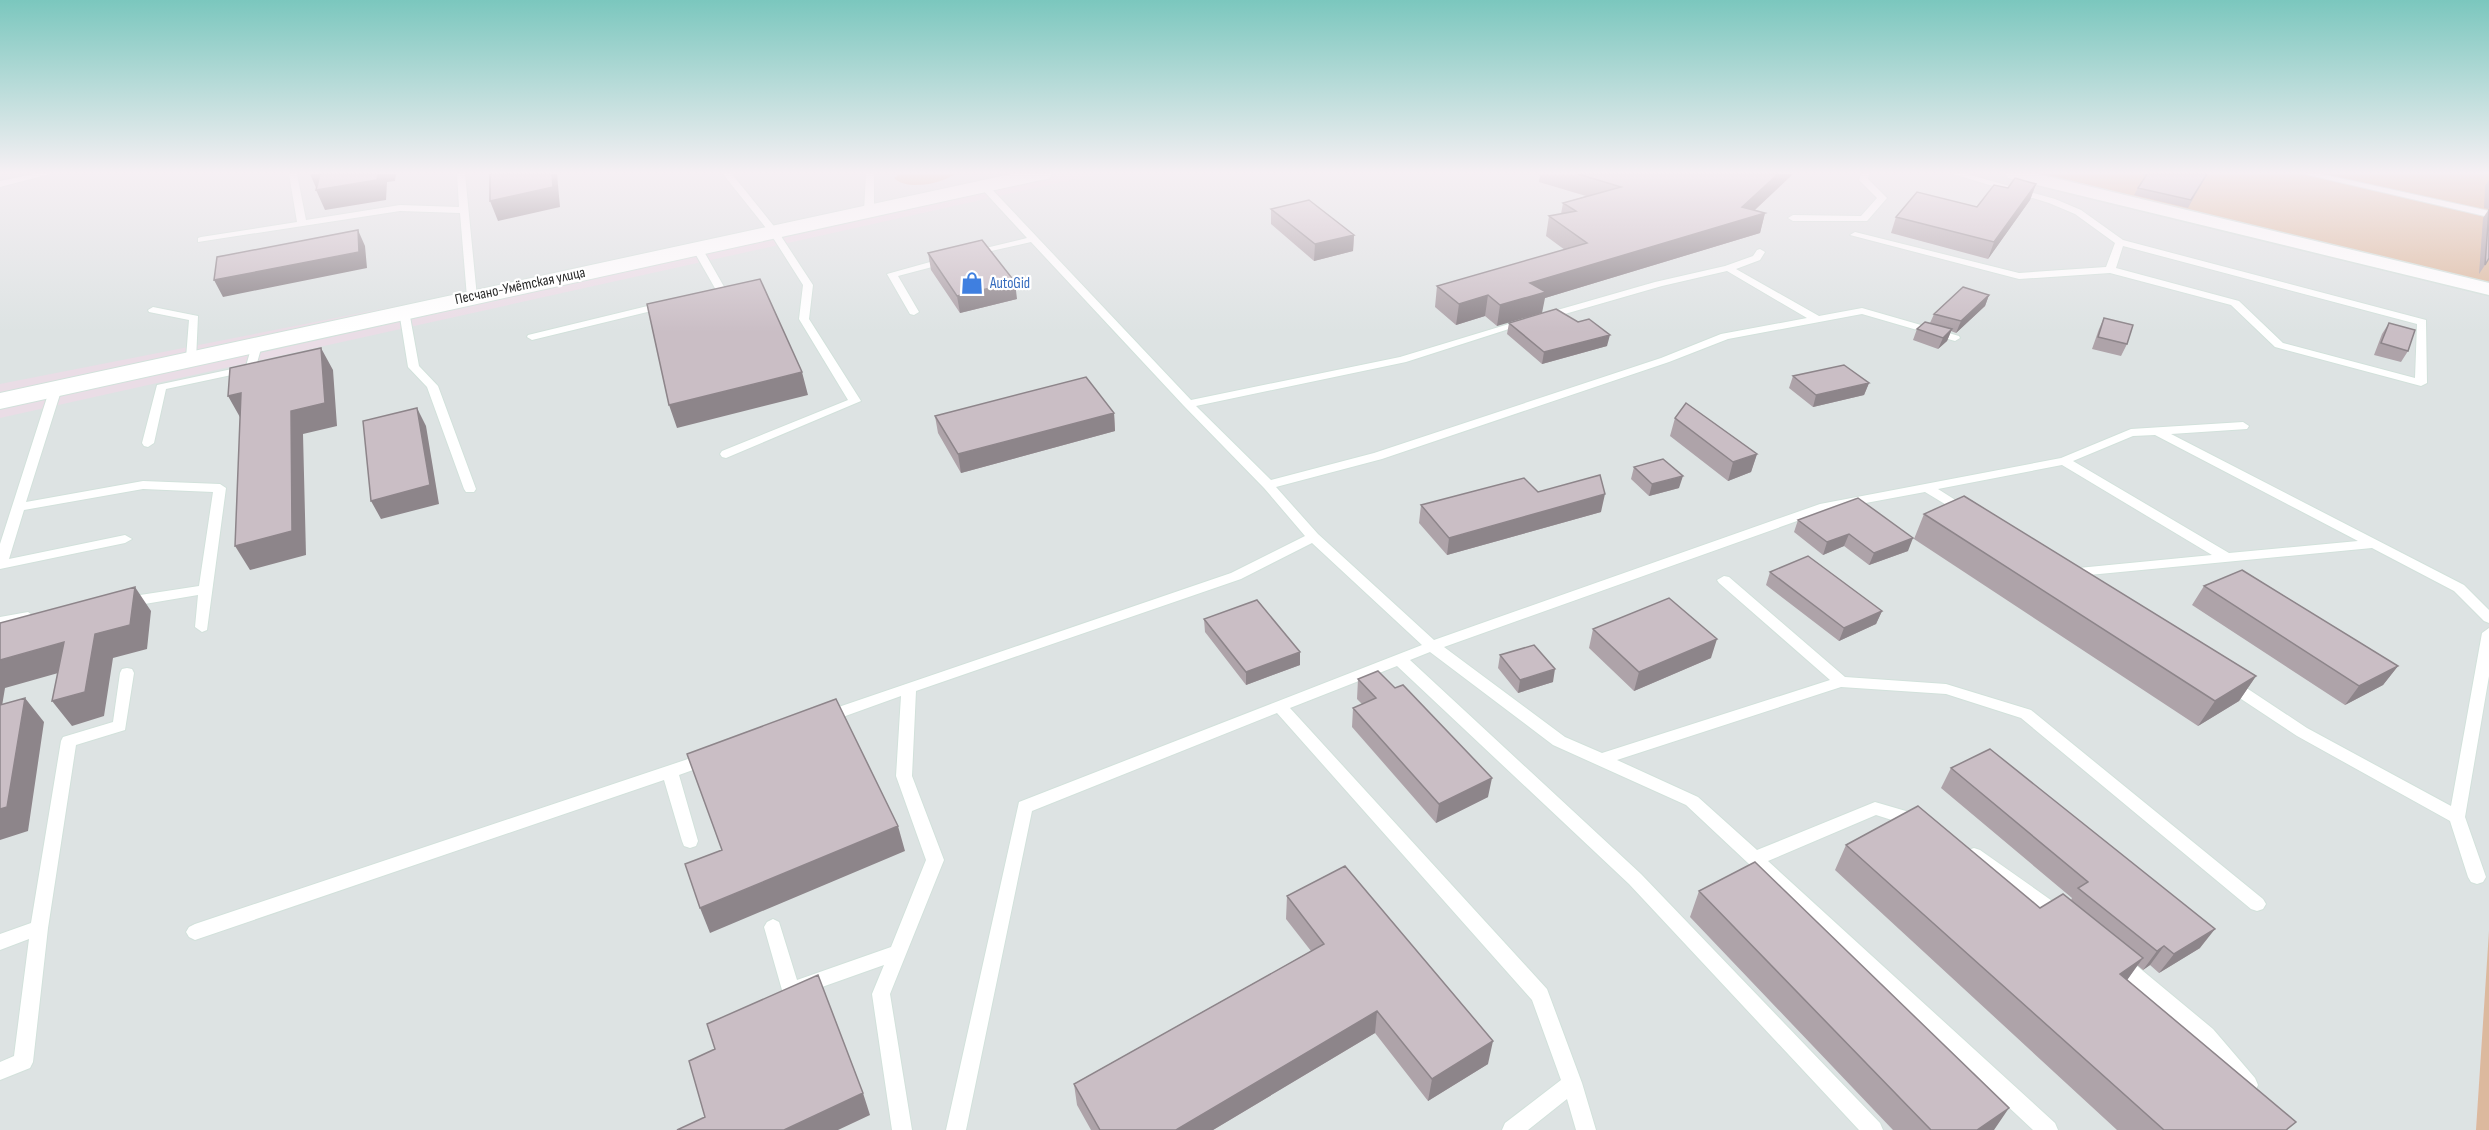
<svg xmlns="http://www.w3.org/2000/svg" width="2489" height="1130" font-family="'Sofia Sans Condensed',sans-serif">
  <rect width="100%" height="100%" fill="#eadde6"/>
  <path fill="#dde3e3" d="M0 174H1008L443 297 0 384Z
    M1098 174H2005L2489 294V931L2476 1130H0V418Z"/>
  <path fill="#dcb99e" d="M900 174H955C941 184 907 191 894 178Z
    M2005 174H2489V294Z
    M2489 931V1130H2476Z"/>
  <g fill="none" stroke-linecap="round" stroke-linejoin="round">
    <g stroke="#d2e1db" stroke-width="2">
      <path id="service" d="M34 174H50L0 187V181Z
        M289 174H297L306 220 400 205 459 207 457 174H465L477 297 472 300 467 297 460 213 400 211 198 242V238L201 237 297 222Z
        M723 174H732L777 230 813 285 809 319 861 401 726 458 722 457 720 454 722 451 848 400 799 319 803 285 770 233Z
        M866 174H874V211L869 214 864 211Z
        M1861 174H1869L1868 179 1887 198 1867 221H1793L1788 218 1793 215 1861 216 1877 198 1859 180Z
        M1953 174H1967L2055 199 2081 210 2123 240 2426 320 2427 383 2421 386 2275 347 2231 305 2110 273 2019 279 1850 235 1855 232 2019 273 2106 267 2115 243 2075 214 2049 203ZM2123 246 2417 324 2415 378 2283 343 2239 301 2116 268Z
        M2305 174H2321L2489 211V217Z
        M981 184H987L1191 400 1400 357 1522 320 1526 319 1531 322 1406 362 1196 406 1271 480 1374 453 1661 358 1721 334 1807 318 1727 271 1662 286 1544 320 1539 317 1540 315 1655 282 1725 266 1753 256 1757 250 1760 249 1765 252 1760 260 1736 269 1819 316 1862 308 1959 336 1960 338 1955 341 1862 314 1728 339 1669 362 1382 459 1276 487 1318 534 1434 640 1820 504 2061 458 2131 429 2243 422 2249 426 2247 429 2171 434 2464 585 2489 610V623L2484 621 2454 591 2372 548 2068 577 2063 576 2061 573 2063 570 2068 569 2212 555 2062 465 1938 489 1968 508 1969 511 1968 514 1963 515 1925 492 1828 510 1444 647 1565 737 1602 753 1830 680 1719 583 1717 580 1724 576 1729 577 1845 677 1946 684 2031 710 2263 899 2266 904 2263 909 2257 911 2251 909 2021 718 1946 694 1841 687 1617 760 1698 797 1757 850 1875 802 1923 816 1925 821 1923 826 1917 828 1876 815 1768 861 2055 1123 2058 1130H2033L1686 805 1553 745 1430 652 1410 660 1641 874 1880 1123 1883 1130H1859L1629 884 1397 666 1290 708 1547 989 1582 1083 1596 1130H1576L1567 1099 1528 1130H1502L1505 1123 1561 1080 1532 1000 1277 713 1032 811 966 1130H946L1019 802 1422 645 1312 543 1241 579 916 691 912 776 944 860 890 994 912 1130H892L872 994 884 965 791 998 784 996 782 990 764 927 767 922 773 919 779 922 797 980 891 947 926 860 896 776 901 696 826 723 821 721 818 717 821 713 1231 573 1305 536 1264 488 1184 406 1031 242 969 256V252L1027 238 981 188ZM2155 435 2358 541 2229 553 2073 461 2133 436Z
        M697 245 702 248 727 292 726 294 709 298 704 295 716 290 692 248Z
        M948 257 953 260 951 262 898 276 919 312 914 315 910 314 887 274Z
        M664 302 668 303V307L532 340 527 337 528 335Z
        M153 307 198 316 196 360 192 361 186 358 189 320 149 312 148 310Z
        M404 308 409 311 419 366 438 386 476 489 474 492H466L464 489 427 387 408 367 399 311Z
        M257 342 262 345 255 370 166 389 154 443 148 447 144 446 142 443 157 385 246 366 252 345Z
        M56 385 62 388 26 502 143 481 220 484 226 488 207 630 202 632 195 627 198 595 127 607 120 602 127 597 199 586 213 492 143 489 24 510 9 559 125 535 132 539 125 543 0 569V544L50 388Z
        M28 612 35 617 33 620 0 627V617Z
        M2489 628V676L2465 817 2486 877 2483 882 2477 884 2471 882 2468 877 2450 821 2297 736 2226 689 2224 685 2226 681H2236L2307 728 2451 806 2482 633Z
        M127 668 132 669 134 673 125 730 76 745 48 928 33 1062 30 1068 0 1080V1062L14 1056 29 939 0 950V934L31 923 61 741 63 737 113 722 120 673 122 669Z
        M709 752 715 754 717 758 715 762 679 775 698 841 696 846 690 848 684 846 682 841 664 780 195 940 189 937 186 932 189 927 195 924Z
        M1974 848 1980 850 2065 910 2068 915 2065 920 2059 922 2053 920 1968 860 1966 855 1968 850Z
        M2119 954 2125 956 2213 1029 2255 1078 2258 1085 2255 1092 2248 1094 2241 1092 2199 1041 2113 968 2110 962 2113 956Z"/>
    </g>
    <g stroke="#d2e1db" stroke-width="3">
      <path id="minor" d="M2006 174H2038L2489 283V295L2008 178Z"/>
    </g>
    <g stroke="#d2e1db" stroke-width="2">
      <path id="secondary" d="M1011 174H1052L1049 179 1041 180 0 409V393Z"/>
    </g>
    <use href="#service" fill="#fff" fill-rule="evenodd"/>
    <use href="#minor" fill="#fff" fill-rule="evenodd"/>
    <use href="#secondary" fill="#fff" fill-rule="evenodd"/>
  </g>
  <path fill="#aea3a9" d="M1540 174H1793L1755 210 1765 213 1760 233 1545 298 1497 326 1485 316 1456 325 1435 307 1437 286 1565 250 1546 236 1549 216 1561 214 1563 203 1586 196 1539 182Z
    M2138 174H2207L2188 208 2134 195 2138 188 2146 176Z
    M2489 180V209L2484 208 2485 186Z
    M2036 184 2030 200 1988 259 1891 233 1896 217 1977 207 2008 188Z
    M1271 209 1354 235 1353 251 1314 261 1271 224Z
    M2489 209 2485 265 2479 274 2483 218Z
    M928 253 1017 299 960 313 931 270Z
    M1989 295 1985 306 1956 333 1951 331 1947 341 1938 349 1913 340 1917 329 1930 323 1934 314Z
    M2104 318 2127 344 2121 356 2092 349 2099 329Z
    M1509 323 1607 346 1542 364 1507 334Z
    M2389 323 2408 351 2401 362 2374 355 2382 334Z
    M1793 376 1869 383 1864 395 1813 407 1789 388Z
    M1114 413 1115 431 961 473 938 433 935 416Z
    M1675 418 1757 454 1751 472 1728 481 1670 436Z
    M1634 467 1679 488 1649 496 1631 479Z
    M1538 492 1601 512 1447 555 1419 523 1421 505Z
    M1924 514 2256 676 2239 701 2198 726 1914 539Z
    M1798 520 1908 551 1869 565 1844 546 1823 555 1794 532Z
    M1770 572 1882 611 1876 624 1839 641 1766 585Z
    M2204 586 2398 666 2383 685 2345 705 2192 605Z
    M1204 619 1300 665 1246 685 1205 632Z
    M1593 629 1711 658 1634 691 1589 648Z
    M1500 655 1553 682 1518 693 1498 668Z
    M1358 679 1488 797 1436 823 1352 727 1353 708 1362 704 1357 699Z
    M1951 768 2200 948 2159 973 2150 965 2143 970 2137 965 2127 980 2288 1130H2117L1835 870 1846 845 2040 908 2071 900 2072 898 1941 788Z
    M1699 891 1994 1130H1893L1690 917Z
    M1287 896 1488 1064 1428 1101 1375 1033 1213 1130H1091L1077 1105 1074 1084 1311 951 1286 919Z"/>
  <path fill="#8d858a" d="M310 174H396L395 181 387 182 386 200 325 210 316 190H317Z
    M552 174H557L560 207 498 221 490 201Z
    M1778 174H1793L1745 219 1765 213 1760 233 1545 298 1542 313 1497 326 1500 305 1530 283 1742 207Z
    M2036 184 2030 200 1988 259 1994 242Z
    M358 230 365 246 367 268 223 297 214 280Z
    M1354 235 1353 251 1314 261 1315 244Z
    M1015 282 1017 299 960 313 957 296Z
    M1488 295 1485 316 1456 325 1459 304Z
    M1989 295 1985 306 1956 333 1961 321Z
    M1952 329 1947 341 1938 349 1943 338Z
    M1610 335 1607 346 1542 364 1544 352Z
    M321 348 333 370 337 426 303 434 306 555 250 570 235 546 291 411Z
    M802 372 808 395 677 428 669 405Z
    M1869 383 1864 395 1813 407 1816 395Z
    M241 393V419L228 396Z
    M417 408 426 426 439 504 381 519 371 501Z
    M1114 413 1115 431 961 473 958 454Z
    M1757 454 1751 472 1728 481 1733 462Z
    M1683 476 1679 488 1649 496 1652 484Z
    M1605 494 1601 512 1447 555 1449 538Z
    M1849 534 1844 546 1823 555 1827 542Z
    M1913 538 1908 551 1869 565 1874 553Z
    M135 587 151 611 147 649 113 658 104 716 72 726 52 701 95 634Z
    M1882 611 1876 624 1839 641 1844 628Z
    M1717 639 1711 658 1634 691 1639 672Z
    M64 642 83 666 5 688 0 718V660Z
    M1300 652V665L1246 685V672Z
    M2398 666 2383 685 2345 705 2359 686Z
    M1555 669 1553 682 1518 693 1520 680Z
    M2256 676 2239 701 2198 726 2215 701Z
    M25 698 44 722 28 831 0 840V809Z
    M1492 778 1488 797 1436 823 1439 804Z
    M898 826 905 851 710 933 700 908Z
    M2215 929 2200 948 2159 973 2174 954Z
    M2164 946 2150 965 2143 970 2157 951Z
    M2143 958 2125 983 2120 974Z
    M1377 1011 1375 1033 1213 1130H1176Z
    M1493 1041 1488 1064 1428 1101 1432 1079Z
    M863 1093 870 1115 838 1130H784Z
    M2009 1108 1994 1130H1977Z"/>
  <path fill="#cabec5" stroke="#8d858a" stroke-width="1.5" d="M320 174H378L377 180 316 190Z
    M490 174H552L553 187 490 201Z
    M1578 174H1778L1742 207 1765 213 1530 283 1546 292 1500 305 1488 295 1459 304 1437 286 1587 243 1549 216 1576 211 1563 203 1621 187Z
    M2147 174H2207L2191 200 2138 188Z
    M2015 178 2036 184 1994 242 1896 217 1917 192 1977 207 1994 185 2008 188Z
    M1309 200 1354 235 1315 244 1271 209Z
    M2489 209V258L2485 265Z
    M358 230 359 252 214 280 217 257Z
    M982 240 1015 282 957 296 928 253Z
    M760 279 802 372 669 405 647 304Z
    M1963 287 1989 295 1961 321 1934 314Z
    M1556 309 1578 322 1589 319 1610 335 1544 352 1509 323Z
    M2104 318 2133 325 2127 344 2098 337Z
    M1925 322 1952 329 1943 338 1917 329Z
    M2389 323 2415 330 2408 351 2381 343Z
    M321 348 325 403 291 411 292 531 235 546 241 393 228 396 230 368Z
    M1844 365 1869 383 1816 395 1793 376Z
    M1086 377 1114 413 958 454 935 416Z
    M1686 403 1757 454 1733 462 1675 418Z
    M417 408 430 485 371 501 363 421Z
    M1663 459 1683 476 1652 484 1634 467Z
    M1600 475 1605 494 1449 538 1421 505 1524 478 1538 492Z
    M1964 496 2256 676 2215 701 1924 514Z
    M1858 498 1913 538 1874 553 1849 534 1827 542 1798 520Z
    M1808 556 1882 611 1844 628 1770 572Z
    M2242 570 2398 666 2359 686 2204 586Z
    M135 587 130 625 95 634 85 692 52 701 64 642 0 660V623Z
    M1669 598 1717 639 1639 672 1593 629Z
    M1257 600 1300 652 1246 672 1204 619Z
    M1534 645 1555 669 1520 680 1500 655Z
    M1378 671 1395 688 1403 685 1492 778 1439 804 1353 708 1376 698 1358 679Z
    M25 698 7 807 0 809V705Z
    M836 699 898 826 700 908 685 864 722 850 687 754Z
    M1990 749 2215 929 2174 954 2164 946 2157 951 2078 888 2088 882 1951 768Z
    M1918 806 2040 908 2063 894 2143 958 2120 974 2296 1122 2286 1130H2164L1846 845Z
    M1755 862 2009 1108 1977 1130H1931L1699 891Z
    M1345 866 1493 1041 1432 1079 1377 1011 1176 1130H1100L1074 1084 1324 944 1287 896Z
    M818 975 863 1093 784 1130H677L705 1117 689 1061 715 1049 707 1024Z"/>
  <linearGradient id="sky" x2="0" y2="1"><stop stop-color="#7bc7be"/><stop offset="0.52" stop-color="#f6f0f4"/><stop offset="1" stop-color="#f6f0f4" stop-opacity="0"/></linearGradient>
  <rect width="2489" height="332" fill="url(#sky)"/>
  <defs>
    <g id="shop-bare" transform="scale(1.8)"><path d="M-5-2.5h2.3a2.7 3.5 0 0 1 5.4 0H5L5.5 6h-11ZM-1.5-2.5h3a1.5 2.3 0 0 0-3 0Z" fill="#3f7fe0" stroke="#fff" stroke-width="2.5" paint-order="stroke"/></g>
  </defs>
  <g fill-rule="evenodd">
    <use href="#shop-bare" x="972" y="283"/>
  </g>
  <g text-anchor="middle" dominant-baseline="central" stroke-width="4.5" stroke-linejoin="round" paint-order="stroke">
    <g font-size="15" fill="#366cbe" stroke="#fff" text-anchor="start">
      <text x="990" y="283">AutoGid</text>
    </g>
    <g font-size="15" fill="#2a2a2a" stroke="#fff">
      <text transform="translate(520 286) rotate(-12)">Песчано-Умётская улица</text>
    </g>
  </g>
</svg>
